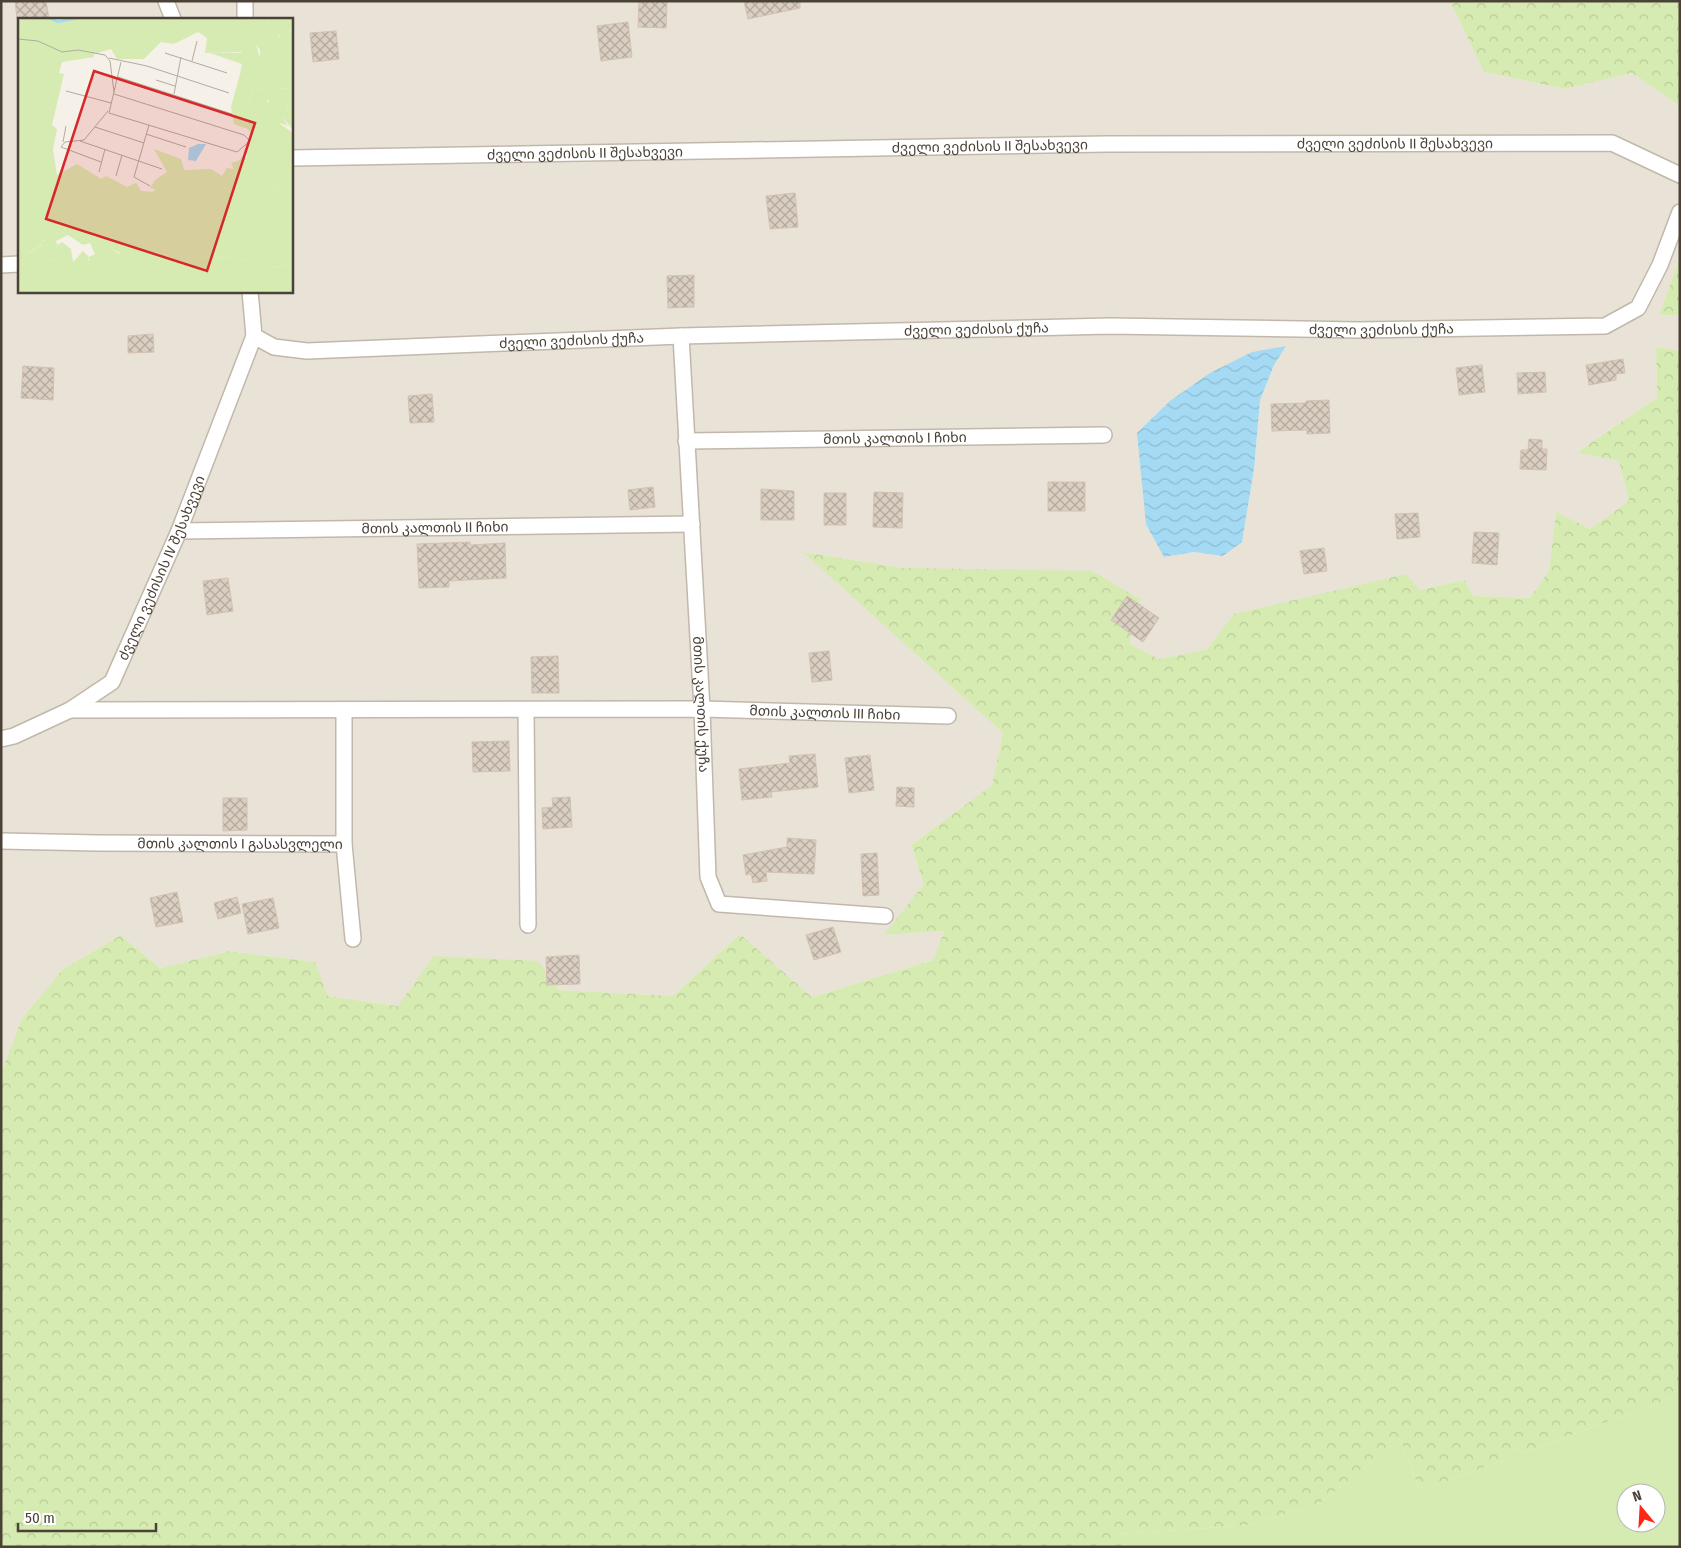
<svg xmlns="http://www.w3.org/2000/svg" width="1681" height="1548" font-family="'Fira Sans Condensed','Noto Sans Georgian',sans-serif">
  <defs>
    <pattern id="forest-crowns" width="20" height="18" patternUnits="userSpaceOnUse" patternTransform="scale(1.25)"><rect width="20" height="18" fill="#d6ebb1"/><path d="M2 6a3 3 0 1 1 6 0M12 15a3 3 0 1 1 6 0" fill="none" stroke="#b9cb99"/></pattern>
    <pattern id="water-waves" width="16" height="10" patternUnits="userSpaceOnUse" patternTransform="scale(1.25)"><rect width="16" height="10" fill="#a4daf4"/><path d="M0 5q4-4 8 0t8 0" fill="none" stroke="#8fbcd2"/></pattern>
    <pattern id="building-cross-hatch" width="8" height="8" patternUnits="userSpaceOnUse" patternTransform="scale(1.25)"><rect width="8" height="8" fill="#dacec1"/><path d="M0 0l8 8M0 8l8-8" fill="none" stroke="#b3a99e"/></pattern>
  </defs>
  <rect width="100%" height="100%" fill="#f5f1e9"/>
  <path fill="#e9e2d7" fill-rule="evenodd" d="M1 1H1450L1484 72 1565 89 1632 73 1680 106V257L1659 315 1680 316V351L1656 347 1657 398 1578 451 1619 461 1629 501 1590 529 1556 513 1549 571 1530 598 1473 596 1465 580 1419 590 1235 614 1207 649 1159 659 1129 643 904 568 804 552 1003 733 992 785 911 845 924 884 885 935 944 931 933 960 812 997 740 934 673 996 558 990 399 1006 328 996 314 962 229 951 160 968 121 935 63 969 22 1018 1 1073ZM19 19H291V291H19ZM1285 347 1274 365 1260 400 1254 469 1242 542 1223 556 1194 552 1164 557 1252 352Z"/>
  <path fill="#d6ebb1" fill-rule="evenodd" d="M1680 1395V1547H1126L1120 1534 1251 1525 1320 1503 1400 1439 1420 1491ZM1626 1493H1656V1523H1626Z"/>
  <path fill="url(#forest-crowns)" d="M1450 1H1680V106L1632 73 1565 89 1484 72Z
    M1680 257V316L1659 315Z
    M1656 347 1680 351V1395L1420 1491 1400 1439 1320 1503 1251 1525 1120 1534 1126 1547H1V1073L22 1018 63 969 121 935 160 968 229 951 315 962 328 996 398 1006 434 956 538 961 558 990 673 996 740 934 812 997 933 960 944 931 884 935 924 884 911 845 992 785 1003 733 803 552 904 568 1092 571 1140 599 1129 643 1159 659 1207 649 1234 614 1406 574 1419 590 1465 580 1473 596 1530 598 1549 571 1556 512 1590 529 1629 501 1619 461 1577 452 1657 398Z"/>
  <path fill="url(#water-waves)" d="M1286 346 1274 365 1260 400 1254 469 1242 542 1223 556 1194 552 1164 557 1146 524 1137 433 1170 401 1210 373 1252 352Z"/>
  <path fill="url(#building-cross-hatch)" stroke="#d3c2b1" d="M15 1H46L49 19H17Z
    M639 1H667L666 28 638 27Z
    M744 1H800V8L748 19Z
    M628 22 632 57 601 61 597 26Z
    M336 31 339 59 313 62 310 33Z
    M795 193 798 227 770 229 766 196Z
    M694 275V307L668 308 667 276Z
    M153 334 154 352 128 353V336Z
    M1623 359 1625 373 1616 374V380L1589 385 1586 365Z
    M1482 365 1485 392 1459 395 1456 368Z
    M23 366 54 368 53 400 21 398Z
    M1545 372 1546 392 1518 394 1517 373Z
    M432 394 434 422 410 423 408 396Z
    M1329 400 1330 433 1307 434V430L1272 431 1271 404 1306 403V401Z
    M1529 439 1542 440V449H1547L1546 470 1520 469 1521 450H1528Z
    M1048 482H1085V511H1048Z
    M653 487 655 507 630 510 628 490Z
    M761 489 794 491V520H761Z
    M874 492 903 493 902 528 873 527Z
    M824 493H846V525H824Z
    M1418 513 1420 537 1397 539 1395 514Z
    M1474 532 1499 533 1497 565 1472 563Z
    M470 542 471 545 505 543 506 578 449 581V587L419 588 417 544Z
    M1324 548 1327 571 1304 574 1300 551Z
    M228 578 233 611 207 615 203 581Z
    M1127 596 1159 618 1143 642 1111 620Z
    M829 651 832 680 812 682 809 653Z
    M558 656 559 693H532L531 657Z
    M509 741 510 771 473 772 472 742Z
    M815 754 818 787 771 792 772 797 742 800 739 769 790 763 789 756Z
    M870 755 874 790 849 793 845 758Z
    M897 787 914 788V807L896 806Z
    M570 797 572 827 543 829 542 808 553 807 552 798Z
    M223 798H247V830L223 831Z
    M787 838 816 840 814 874 766 872 767 881 753 883 751 874 746 875 743 855 787 847Z
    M877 853 879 895 863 896 861 854Z
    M177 892 183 922 156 927 150 898Z
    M237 897 241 913 218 919 214 903Z
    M273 898 279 928 248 934 242 904Z
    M833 927 841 952 814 960 806 935Z
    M579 955 580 984 547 985 546 957Z"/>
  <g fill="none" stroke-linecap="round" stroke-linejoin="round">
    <g stroke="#c1b8ab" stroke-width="18">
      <g id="minor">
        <path d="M166 1 173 19"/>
        <path d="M245 1V19"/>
        <path id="s1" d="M291 158 1106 144 1612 143 1680 175"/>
        <path d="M1 265 19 264"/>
        <path id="s2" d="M250 291 254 336 274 347 307 351 681 336 1110 326 1360 330 1605 326 1638 308 1660 265 1680 212"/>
        <path id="s3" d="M681 336 702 709 708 877 719 904 885 916"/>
        <path id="s4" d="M686 441 1104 435"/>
        <path id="s5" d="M179 531 692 524"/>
        <path id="s6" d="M70 710 702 709 948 716"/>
        <path d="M344 710V844L353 939"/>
        <path d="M526 710 528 925"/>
        <path id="s7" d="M1 739 14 736 70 710 112 682 179 531 254 336"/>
        <path id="s8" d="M1 841 97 843 344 844"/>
      </g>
    </g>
    <use href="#minor" stroke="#fff" stroke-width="15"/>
  </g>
  <g text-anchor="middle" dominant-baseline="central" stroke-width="4" stroke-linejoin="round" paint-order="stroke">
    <g font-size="14" fill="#4a4137" stroke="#fff">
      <text stroke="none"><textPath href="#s1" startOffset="1104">ძველი ვეძისის II შესახვევი</textPath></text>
      <text stroke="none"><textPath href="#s1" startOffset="699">ძველი ვეძისის II შესახვევი</textPath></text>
      <text stroke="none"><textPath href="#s1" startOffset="294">ძველი ვეძისის II შესახვევი</textPath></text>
      <text stroke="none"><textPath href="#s2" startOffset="771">ძველი ვეძისის ქუჩა</textPath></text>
      <text stroke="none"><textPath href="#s2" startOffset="1176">ძველი ვეძისის ქუჩა</textPath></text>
      <text stroke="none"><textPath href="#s2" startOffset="366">ძველი ვეძისის ქუჩა</textPath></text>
      <text stroke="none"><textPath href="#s4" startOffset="209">მთის კალთის I ჩიხი</textPath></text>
      <text stroke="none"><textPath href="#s5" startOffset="256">მთის კალთის II ჩიხი</textPath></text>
      <text stroke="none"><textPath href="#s7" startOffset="250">ძველი ვეძისის IV შესახვევი</textPath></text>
      <text stroke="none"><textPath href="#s3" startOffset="369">მთის კალთის ქუჩა</textPath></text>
      <text stroke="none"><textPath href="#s6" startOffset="755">მთის კალთის III ჩიხი</textPath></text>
      <text stroke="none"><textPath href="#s8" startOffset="239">მთის კალთის I გასასვლელი</textPath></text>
    </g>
  </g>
  <g transform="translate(18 18)">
    <rect width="275" height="275" fill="#f5f1e9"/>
    <path d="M249 0H264L265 13 257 22 246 26 243 24 250 8ZM273 0H275V71L262 70 248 82 251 85 257 79 267 82 270 94 264 99 270 108 262 105 252 109 243 89V110L240 109 229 86 236 72 244 71 255 39 268 34 264 20 274 12ZM238 26 242 40 222 56 224 46 192 35H223ZM259 162 275 164V179L254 170ZM23 222 27 225 9 235 33 242 43 241 39 227 44 224 53 231 55 244 65 233 71 239 70 243 92 236 93 231 117 244 135 234 156 238 165 234V239L220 240 257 250 266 247 275 250V275H0V235Z" fill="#d6ebb1"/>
    <path d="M0 0H249L250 8 243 24 246 26 262 18 264 0H273L274 11 265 20 268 34 255 39 244 71 236 72 229 86 242 110 243 80 248 73 251 71 256 75 261 70 275 71V112L264 99V92L270 93 267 82 263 85 257 80 251 85 250 81 244 88 249 95 252 109 258 103 275 115V164L259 162 254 170 275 179V250L266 247 257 250 220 240 165 239V234L156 238 136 234 137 246 124 248 118 244 113 248 101 234 93 231 94 250 83 249 71 247V239L77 236 72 225 65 227 50 217 38 223 43 241 20 243 6 237 24 227 26 222 0 235ZM180 14 189 20 187 35 230 34 238 26 242 32V40L222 56 213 89 216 106 230 111 234 117 225 135 229 136V140L224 138 222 142 213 145 216 151 209 150 204 158 193 151 166 152 163 141 136 131 149 154 137 162 132 170 137 171 135 174 123 173 118 165 109 169 88 158 83 161 59 146 39 157 35 131 39 111 34 107 46 56 41 55 44 44 76 39V36L93 31 99 41H126L143 24 156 26Z" fill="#d6ebb1" fill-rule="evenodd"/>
    <path d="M180 126H188L178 143 170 142 171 130Z" fill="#a4daf4"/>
    <path fill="none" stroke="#a4daf4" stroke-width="2.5" d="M31 0 40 4 59 0"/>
    <path fill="none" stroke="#b1aba2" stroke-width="1" d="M0 21 20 23 44 34 60 32 87 37 92 43 96 74M147 35 209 55M91 40 129 48 211 75M174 43 179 23M100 59 214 96M138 62 157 68M48 73 93 85M96 76 226 117 232 123 219 134 91 95 103 44M156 76 163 39M131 107 116 159 132 168M77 109 126 125M128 116 168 129M62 123 144 151M45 124 48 108M83 144 43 129 47 124 66 122 90 93M81 154 87 131M98 158 104 137"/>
    <path fill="#d62828" fill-opacity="0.15" stroke="#d62828" stroke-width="2.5" d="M76 53 237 105 189 253 28 201Z"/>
    <rect width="275" height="275" fill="none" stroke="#4a4137" stroke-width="2.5"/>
  </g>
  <rect width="1681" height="1548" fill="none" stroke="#4a4137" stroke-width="5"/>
  <g transform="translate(1641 1508) rotate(342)"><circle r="24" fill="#ffffff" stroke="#b7b3af"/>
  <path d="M0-4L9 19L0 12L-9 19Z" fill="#ff2517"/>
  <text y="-8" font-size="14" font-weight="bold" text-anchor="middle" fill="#4a4137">N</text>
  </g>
  <path d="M18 1523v8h138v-8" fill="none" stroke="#4a4137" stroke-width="2.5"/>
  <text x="25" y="1523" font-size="15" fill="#4a4137" stroke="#ffffff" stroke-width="4" paint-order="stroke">50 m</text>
</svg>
